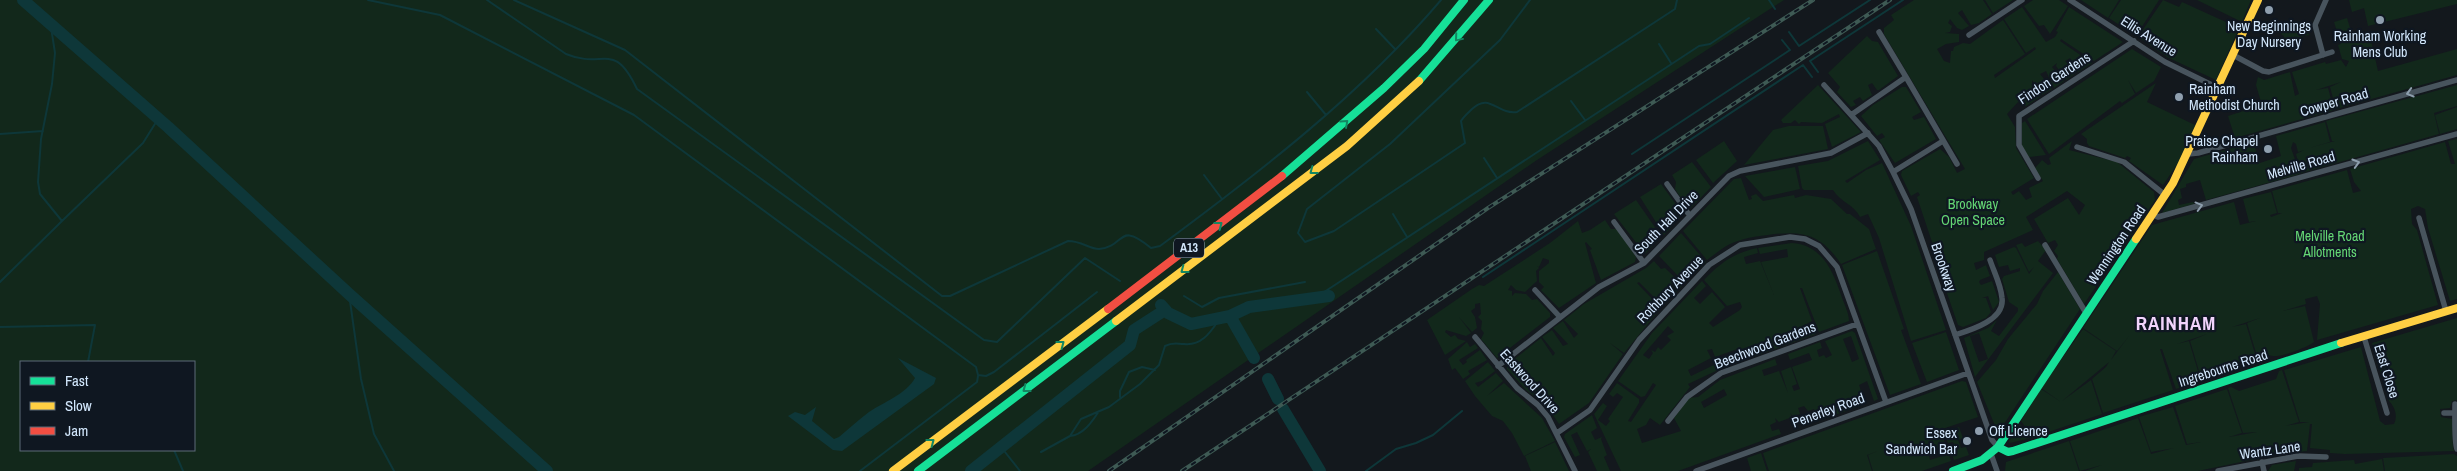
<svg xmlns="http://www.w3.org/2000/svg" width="2457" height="471" font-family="'Archivo Narrow',sans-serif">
  <rect width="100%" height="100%" fill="#13181d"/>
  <path fill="#12281b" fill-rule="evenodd" d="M0 0H1784L1537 160 1088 471H0ZM21 362H194V450H21Z
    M1914 0H1983L1992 14 1979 23 1971 25 1962 10 1958 13 1969 26 1962 30 1957 28 1950 19 1948 23 1952 26 1950 32 1945 33 1959 34V42L1946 44 1937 49 1944 61 1950 63 1951 51H1953L1954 47 1963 43 1970 44 2003 20 2025 54 1994 75 1995 78 2036 49 2035 47 2026 53 2004 19 2022 7 2046 42 2055 37 2058 32 2056 31 2069 7 2123 42 2094 61 2061 39 2060 41 2092 63 2078 72 2070 58 2065 61 2076 73 2066 80 2056 66 2057 63 2052 67 2064 81 2054 88 2046 71 2040 74 2052 89 2042 95 2032 80V83L2041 96 2026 106 2018 102 2007 114 2015 127 2016 148 2034 178 2011 192 2013 195 2019 191 2026 200 2032 197 2029 188 2043 181 2035 168 2042 160 2048 165 2051 164 2049 158 2072 141 2069 150 2117 162 2154 192 2155 200 2084 304 2057 259 2058 256 2054 251 2058 245 2055 240 2048 243 2034 219 2068 198 2079 215 2085 205 2067 191 2026 217 2033 230 1984 252V260L1974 263 1976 270 1986 265 1990 276 1980 280 1979 282 1981 285 1992 281 1999 302 1993 310 1988 296 1982 298H1986L1991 312 1986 318 1963 327 1958 325 1939 270 1945 267 1938 260 1917 197 1920 195 1918 192 1911 196 1901 175 1902 171 1940 149 1949 157 1957 173 1965 169 1884 34V28L1894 20 1891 15Z
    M1985 0H2013L1993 13Z
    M2033 0H2059L2068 6 2050 34 2044 25 2039 26 2024 6Z
    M2081 0H2119L2108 18Z
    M2121 0H2159L2136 36 2109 18Z
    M2163 0 2179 7 2182 2 2239 28 2216 80 2167 57 2138 37Z
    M2197 0H2251L2242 22Z
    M2349 0H2457V4L2368 26 2364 8 2352 12Z
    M2347 18 2354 41 2370 36 2378 71 2457 49V75L2336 109 2330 87 2341 82 2316 90 2328 88 2334 110 2235 138 2228 116 2262 105 2256 85 2258 77 2264 80 2290 72 2295 96 2299 94 2292 72 2325 62 2326 64 2341 60 2346 67 2349 61 2342 59 2338 45 2341 44 2334 22Z
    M2289 19 2303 27 2305 24 2309 35 2282 42 2284 36 2281 34Z
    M1867 36 1872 41 1878 42 1898 76 1879 90H1877L1872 83 1868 85 1872 95 1863 101 1860 97 1853 101 1856 105 1851 107 1837 92 1840 87 1828 73Z
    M2132 49 2161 67 2154 81 2136 93 2128 80 2135 94 2122 103 2120 101 2049 154 2027 119Z
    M2156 83 2147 102 2195 125 2178 163 2163 185 2129 161 2131 158 2127 156 2125 158 2089 146 2087 143V139L2081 134Z
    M1818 85 1861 132 1832 147 1825 124 1840 117 1839 114 1822 123 1801 122 1799 124 1795 120 1791 123H1783L1781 120Z
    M2457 85V106L2434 113 2439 134 2301 173 2296 154 2304 150 2298 152 2296 144 2293 142 2291 148 2300 174 2206 200 2200 180 2186 184V187L2180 189 2182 198 2178 200 2179 205 2193 202 2194 204 2162 213 2194 159 2253 142 2260 163 2281 156 2276 136 2325 122 2330 142 2309 148 2335 141H2332L2326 121Z
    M1902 87H1906L1921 112 1912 117 1914 120 1924 117 1936 139 1895 163 1879 140 1885 137 1882 133 1877 136 1861 116 1873 105Z
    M2457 107V129L2440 134 2435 115Z
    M2025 121 2046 155 2029 157 2022 146V123Z
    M1789 126H1823L1828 149 1744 165 1773 130Z
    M2457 139V299L2450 301 2428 228 2425 209 2418 206 2411 209 2412 224 2417 230 2438 305 2317 340 2320 304 2317 296 2305 299 2306 304 2283 311 2305 306 2314 342C2308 347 2284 356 2277 356 2268 356 2268 353 2257 356L2247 323 2260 318 2232 327 2246 324 2256 357 2231 365 2226 373 2202 381 2190 341 2207 334 2177 344 2189 341 2201 381 2176 389 2162 349H2160L2173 390 2103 413 2092 379 2106 367 2109 362 2062 401 2091 380 2102 414 2033 437 2021 421 2041 389 2061 402 2041 388 2083 329 2116 351 2111 360 2129 336 2117 351 2083 328 2152 225 2234 202 2240 225 2256 221 2249 222 2243 199 2271 192 2277 213 2270 215 2271 217 2282 213H2278L2272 191 2347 170 2353 193 2361 191 2354 182 2350 169 2445 142 2451 164H2455L2448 141Z
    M1724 141 1737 161 1713 183 1696 160Z
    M1868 141 1880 160 1845 181 1847 183 1866 170 1882 163 1911 226 1946 330 1911 341 1879 238 1868 214 1860 217C1855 205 1840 202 1833 190H1804L1802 188 1798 166 1828 161Z
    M1692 162 1711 187 1691 208 1687 207 1675 189 1676 182 1672 175Z
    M1795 167 1800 189 1764 197 1745 176Z
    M1741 178 1749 200 1752 199 1751 196 1756 194 1763 201 1794 195 1795 198 1806 195 1831 199 1847 214H1850L1869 229 1876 249 1841 264C1821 234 1803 230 1768 235 1755 236 1741 239 1730 244 1722 248 1714 255 1707 260L1683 231 1734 179Z
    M1661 184 1683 214 1664 235 1640 197Z
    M1636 200 1659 233 1658 235 1660 238 1645 254 1614 214Z
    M1605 220 1611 229H1617L1636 257 1635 262 1601 280 1590 250 1592 249 1586 242 1585 243 1596 283 1559 308 1541 290 1544 287 1539 282V271L1549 263V260L1543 258 1539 267 1537 266 1539 268 1536 271 1537 281 1525 292 1516 290 1511 285 1508 290 1512 291V296L1515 293 1526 294 1532 300 1537 299 1550 313V317L1497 358 1481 339 1484 333 1481 329 1482 321 1478 317 1481 314 1480 303 1475 304V308L1471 311 1475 317 1477 328 1472 332 1459 317 1471 333 1466 336 1446 330 1445 332 1451 337 1455 335 1458 339 1466 341 1445 355 1427 320 1472 289 1479 285 1484 286 1550 243 1578 221 1582 233 1590 230Z
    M1681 233 1706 262 1685 283 1659 256Z
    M2038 241 2046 250 2038 261 2053 273 1975 377 1964 338 1988 328 1997 320 1991 331 1999 336 2018 311V308L2009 302 2002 279 2004 276 2020 271V268L2010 271 2008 265 1999 267 1995 255 2014 247 2016 248 2029 274 2034 267 2029 272 2016 245 2022 243 2025 247ZM1979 333 1988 359 1979 362 1970 336Z
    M1792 243C1822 245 1833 271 1841 295 1844 304 1849 313 1849 321L1819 332 1802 288H1800L1812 321 1802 326 1804 332 1814 329 1816 334 1719 369 1717 364 1742 354 1740 348 1715 357 1712 349 1707 350 1711 358 1688 370 1691 376 1716 364 1718 370 1688 384 1690 387 1660 425 1650 418 1646 425 1637 429 1642 443 1681 431 1674 418 1689 398 1698 397 1720 380 1775 359 1777 365 1762 370 1764 376 1779 371 1788 393 1781 371 1791 367 1797 384 1792 386 1794 391 1800 389 1792 367 1812 360 1809 353 1790 360 1788 354 1820 342 1822 348 1817 350 1819 357 1824 355 1826 358 1832 355 1825 341 1852 331 1855 333 1878 399 1874 401 1867 381 1859 385 1864 400 1862 401 1863 405 1812 423 1810 418 1817 416 1814 409 1808 411 1804 406 1798 408 1800 414 1793 416 1790 413 1792 417 1779 422 1775 418 1776 422 1770 425 1772 431 1779 429 1781 434 1678 471H1621L1594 414 1603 403 1607 406 1598 420 1606 426 1610 421 1608 419 1623 397 1617 393 1613 397 1609 394 1617 383 1639 399V403L1628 421 1631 422 1656 385 1653 383 1645 396 1641 397 1618 381 1652 333 1702 281 1706 286 1694 298 1700 304 1712 292 1725 307 1709 323 1713 327 1740 310 1742 307 1740 302 1727 306 1704 280C1720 263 1734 253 1757 248L1758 253 1744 257 1746 264 1760 261 1774 295 1761 262 1788 257 1787 249 1760 254 1758 248ZM1668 326 1674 332 1667 336 1671 340 1661 350 1658 347 1655 352 1651 350 1653 353 1649 359 1643 355ZM1851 336 1859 359 1852 362 1843 339ZM1724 389 1727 395 1704 408 1701 402Z
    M1877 251 1904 329 1901 330 1921 384 1890 395 1842 265Z
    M1654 261 1661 269 1665 268 1683 285 1663 306 1639 282 1637 283 1661 308 1624 353 1610 343 1623 354 1589 403 1559 424 1546 405 1526 390 1507 369V365L1541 338 1553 356 1555 353 1542 337 1552 330 1563 346 1568 344 1553 328 1563 321 1574 338 1578 334 1564 320 1584 304 1646 268Z
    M2058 272 2080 309 1998 433 1977 382 1996 360 2008 339 2037 304 2043 291Z
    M2457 318V400L2452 401 2450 408 2440 409 2441 417 2452 419C2454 430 2451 440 2454 451L2345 454 2330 453V450L2310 448 2312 424H2310L2307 451 2279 454 2198 471H2085L2102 465 2080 471 2070 441 2138 418 2151 454 2174 448 2151 452 2139 417 2173 407 2186 445 2201 442 2187 444 2175 406 2227 389 2242 433 2229 437 2257 432 2243 433 2228 388 2231 387 2239 391 2276 379 2279 371 2282 370 2299 422 2285 426 2309 422H2300L2284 370 2361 347 2380 421 2385 425 2394 424C2398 416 2395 407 2389 401L2372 343Z
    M1946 332 1959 370 1927 382 1912 343Z
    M1467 342 1470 347 1475 344 1478 348 1459 360 1463 365 1467 362 1466 360 1480 350 1487 360 1468 371 1470 374 1463 379 1455 368 1452 370 1448 359Z
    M1488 362 1495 371 1482 381 1475 383 1478 387 1496 373 1503 381 1487 396 1504 383 1542 418 1555 441 1524 456 1512 433 1503 421 1492 416 1475 396 1465 381Z
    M1962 381 1966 382 1978 417 1927 434 1928 437 1941 432 1946 446 1928 452 1930 460 1949 454 1951 461 1922 471H1873L1868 455 1878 451 1867 455 1872 471H1769L1763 453Z
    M1592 415 1597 428 1591 432 1595 440 1602 437 1601 439 1607 455 1604 457 1610 471H1597L1588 452 1591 449 1587 451 1577 432 1571 435 1580 455 1575 457 1564 437 1565 434Z
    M2020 424 2031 438 2010 443 2009 441Z
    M1959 427 1963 438 1958 440 1961 448 1966 447 1969 455 1954 460 1951 452 1956 450 1953 442 1948 443 1945 436 1953 434 1954 429Z
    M2069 441 2079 471H2005L2006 462Z
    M1555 442 1569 471H1531L1525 456Z
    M1761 453 1767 471H1751L1747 458Z
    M2454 454 2457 456V471H2385L2383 458Z
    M2382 459 2384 471H2299V468L2312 467 2313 463 2354 460 2355 464Z
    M2296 461 2294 471H2268L2272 465Z"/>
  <path fill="#0e3739" d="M898 358 936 378 934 384 842 451 833 450 788 416 795 412 805 415 816 407 812 421 834 439 839 437C849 429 858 420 869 412 884 402 906 394 915 378Z"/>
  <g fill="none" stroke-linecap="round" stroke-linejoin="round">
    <path stroke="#0e3739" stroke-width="2" d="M368 0 440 15 634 115 976 367 978 375 986 376 994 372 1097 292
      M487 0 566 54C604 70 613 39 637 89L984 340 997 342 1085 258 1120 281
      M514 0 625 50 942 296H950L1068 241C1082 241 1089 249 1099 249 1126 247 1117 220 1151 248L1160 246C1260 172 1360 95 1441 0
      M1530 0 1500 40 1390 144 1307 209 1298 233 1305 242 1334 231 1465 143 1461 121C1464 116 1468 113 1472 109 1490 92 1497 115 1517 112L1675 9 1677 0
      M1769 0 1775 9
      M1376 29 1395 49
      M1789 32 1799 46 1870 0
      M1659 44 1671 63
      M1818 72 1810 61 1903 0
      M1307 92 1326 115
      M1571 101 1585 120
      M0 134 43 131
      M1632 154 1790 50 1782 40
      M1484 158 1497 178
      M1204 175 1222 199
      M1393 214 1407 237
      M62 221 143 143 158 119
      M1483 277 1803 65 1812 77
      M0 282 62 221 40 194 38 182 41 139 52 84 55 53 51 27
      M349 294 361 379 374 434 394 471
      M1184 296 1202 307 1219 298 1305 282
      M1315 298 1699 46 1710 44 1749 18
      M0 327 95 325 88 362
      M1120 397V391L1129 372 1142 367 1155 370
      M1070 436C1083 435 1092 422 1099 411
      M1001 447 1020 471
      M174 450 183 471
      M1041 452 1070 436 1081 419 1109 407 1140 384 1159 365 1165 346C1173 342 1177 344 1184 344 1203 346 1211 331 1221 317
      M860 471 977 382 978 376
      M1366 471 1396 449 1416 443 1433 435 1462 411"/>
    <path stroke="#0e3739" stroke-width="12" d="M23 0 168 127 349 294 547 471
      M1161 305 1168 313 1191 324 1230 316 1249 307 1329 296
      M1230 316 1254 358
      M1268 379 1278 399
      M1283 409 1320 471
      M971 471 1130 345 1134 330 1165 310"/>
    <path stroke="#48545d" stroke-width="5.5" d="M2070 0 2165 62 2218 88
      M1879 32 1906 77
      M1969 35 2022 0
      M2233 55 2263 71 2269 72 2332 52
      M2323 55 2315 25 2326 0
      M1824 85 1879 146 1893 172 1911 209 1992 440 1998 447
      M1851 115 1906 77 1957 164
      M2077 147 2124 162 2165 195
      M2188 154 2198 153 2457 80
      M1893 172 1943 141
      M2038 178 2019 145V116L2134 41
      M1667 184 1690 216
      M2152 214 2158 217 2457 134
      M2419 218 2446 311
      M1614 222 1644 263
      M2045 245 2086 313
      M1535 290 1559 316
      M1955 335C1971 330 2005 320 2002 298 2001 285 1994 272 1990 260
      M1475 337 1517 388 1538 405 1548 417 1575 471
      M2364 337 2387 413
      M1498 366 1599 287 1644 263 1729 176 1740 171 1831 153 1868 133
      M2455 404C2455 415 2454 441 2457 449
      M2444 413H2455
      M1668 421 1687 397 1721 373 1857 324
      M1557 433 1590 410 1639 340 1709 265 1740 245 1790 237 1805 239 1819 246 1837 267 1886 402
      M1991 454 1997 471
      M2262 462 2264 471
      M1696 471 1968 373
      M2218 471 2298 456 2326 457"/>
    <path stroke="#16e098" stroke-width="8" d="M1419 81 1489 0
      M1282 176 1384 88 1424 49 1464 0
      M1998 447 2008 452 2013 451 2341 343
      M918 471 1116 321
      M1953 471 1982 460 1998 447 2136 239"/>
    <path stroke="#ffcf43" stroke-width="8" d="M2136 239 2173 183 2258 0
      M1116 321 1347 146 1419 81
      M2341 343 2457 308
      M893 471 1108 309"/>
    <path stroke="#f24e42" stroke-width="8" d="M1108 309 1282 176"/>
    <g stroke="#3e5a54" stroke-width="4">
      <path id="rail" d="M1109 471 1488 208 1813 0
        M1182 471 1890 0"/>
    </g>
    <use href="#rail" stroke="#0f1721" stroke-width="2" stroke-dasharray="5.5" stroke-linecap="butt"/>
  </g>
  <defs><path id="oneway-chevron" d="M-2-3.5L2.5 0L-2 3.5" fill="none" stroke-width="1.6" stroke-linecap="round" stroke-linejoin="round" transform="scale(1.25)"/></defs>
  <g stroke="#138662">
    <use href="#oneway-chevron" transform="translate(1458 38) rotate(130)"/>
    <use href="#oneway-chevron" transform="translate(1345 123) rotate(-42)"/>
    <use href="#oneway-chevron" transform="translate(1313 171) rotate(143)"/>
    <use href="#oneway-chevron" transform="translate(1219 225) rotate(-37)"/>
    <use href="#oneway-chevron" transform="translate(1184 270) rotate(143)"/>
    <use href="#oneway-chevron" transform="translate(1061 344) rotate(-37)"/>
    <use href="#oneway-chevron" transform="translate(1026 389) rotate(143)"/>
    <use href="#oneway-chevron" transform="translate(931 442) rotate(-37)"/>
  </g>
  <g stroke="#8d9eac">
    <use href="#oneway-chevron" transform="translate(2410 93) rotate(164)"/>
    <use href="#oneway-chevron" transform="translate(2356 163) rotate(-16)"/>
    <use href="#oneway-chevron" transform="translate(2199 206) rotate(-15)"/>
  </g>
  <g fill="#8f9fae" stroke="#0f1721" stroke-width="2">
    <circle cx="2269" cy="10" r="5"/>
    <circle cx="2380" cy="20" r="5"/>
    <circle cx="2179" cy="97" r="5"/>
    <circle cx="2268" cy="149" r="5"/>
    <circle cx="1979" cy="431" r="5"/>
    <circle cx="1967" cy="441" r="5"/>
  </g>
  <g text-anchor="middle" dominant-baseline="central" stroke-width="4.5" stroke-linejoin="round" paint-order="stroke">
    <rect fill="#0f1721" stroke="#98a9ba" stroke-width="1" x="1174" y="238.5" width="30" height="19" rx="4"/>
    <g font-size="12" font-weight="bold" fill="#d2e7fc">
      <text x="1189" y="248">A13</text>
    </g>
    <g font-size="14" fill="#d2e7fc" stroke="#0f1721">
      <text x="2269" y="26">New Beginnings<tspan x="2269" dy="16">Day Nursery</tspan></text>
      <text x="2380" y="36">Rainham Working<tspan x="2380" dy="16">Mens Club</tspan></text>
      <text x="2189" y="89" text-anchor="start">Rainham<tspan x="2189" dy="16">Methodist Church</tspan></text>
      <text x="2258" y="141" text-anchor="end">Praise Chapel<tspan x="2258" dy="16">Rainham</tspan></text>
      <text x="1989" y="431" text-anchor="start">Off Licence</text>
      <text x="1957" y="433" text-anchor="end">Essex<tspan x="1957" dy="16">Sandwich Bar</tspan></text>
    </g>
    <g font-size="14" fill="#d2e7fc" stroke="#0f1721">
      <text transform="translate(2149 36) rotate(32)">Ellis Avenue</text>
      <text transform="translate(2054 78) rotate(-33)">Findon Gardens</text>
      <text transform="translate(2334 102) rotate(-16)">Cowper Road</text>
      <text transform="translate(2301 165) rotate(-16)">Melville Road</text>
      <text transform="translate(1666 222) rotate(-45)">South Hall Drive</text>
      <text transform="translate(2116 245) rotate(-56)">Wennington Road</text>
      <text transform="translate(1944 267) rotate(71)">Brookway</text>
      <text transform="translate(1670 289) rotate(-46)">Rothbury Avenue</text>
      <text transform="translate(1765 345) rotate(-21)">Beechwood Gardens</text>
      <text transform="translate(2223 368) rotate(-18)">Ingrebourne Road</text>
      <text transform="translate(2387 371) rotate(73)">East Close</text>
      <text transform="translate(1530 381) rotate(48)">Eastwood Drive</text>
      <text transform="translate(1828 410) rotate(-20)">Penerley Road</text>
      <text transform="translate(2270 450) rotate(-8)">Wantz Lane</text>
    </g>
    <g font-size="14" fill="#64d674" stroke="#0f1721">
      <text x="1973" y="204">Brookway<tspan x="1973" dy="16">Open Space</tspan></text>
      <text x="2330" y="236">Melville Road<tspan x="2330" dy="16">Allotments</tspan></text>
    </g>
    <g font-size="19" font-weight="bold" letter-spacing="1" fill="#f2d4fc" stroke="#0f1721">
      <text x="2176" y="323">RAINHAM</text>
    </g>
  </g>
  <rect x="20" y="361" width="175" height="90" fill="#0f1721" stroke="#5d6a79"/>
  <rect x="30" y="377" width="25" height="8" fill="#16e098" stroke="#5d6a79"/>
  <text x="65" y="386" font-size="15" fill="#d2e7fc">Fast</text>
  <rect x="30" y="402" width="25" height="8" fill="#ffcf43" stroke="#5d6a79"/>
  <text x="65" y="411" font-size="15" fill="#d2e7fc">Slow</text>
  <rect x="30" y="427" width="25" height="8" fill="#f24e42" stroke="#5d6a79"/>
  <text x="65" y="436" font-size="15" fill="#d2e7fc">Jam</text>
</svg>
